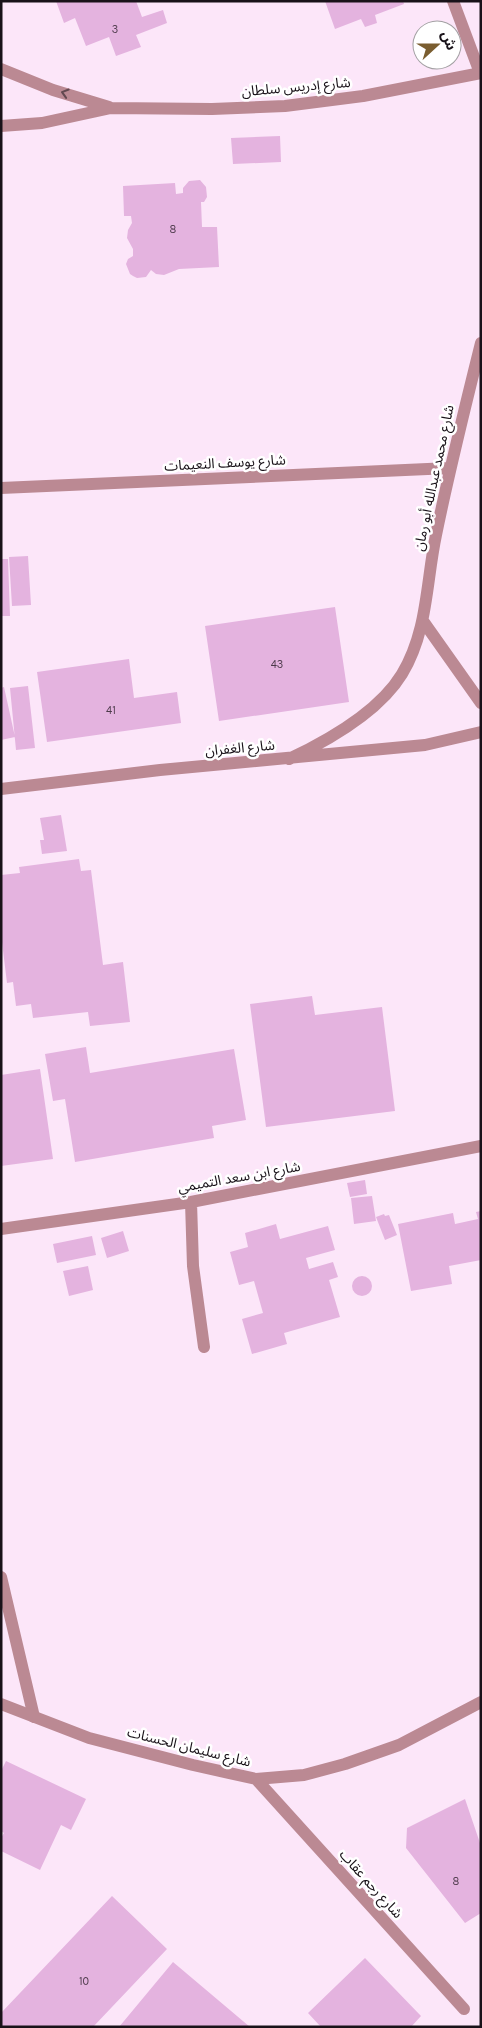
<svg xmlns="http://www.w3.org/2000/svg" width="482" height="2028" font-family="Karla,'Noto Sans Arabic',sans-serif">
  <rect width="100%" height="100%" fill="#fce6f9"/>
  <path fill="#e4b3df" d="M56 1H136L142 17 163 10 167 23 136 35 141 47 116 56 109 37 86 46 75 18 64 23Z
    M325 1H403L404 4 375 15 377 23 365 27 361 19 335 29Z
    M280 136 281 162 233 164 231 138Z
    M200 180 206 187 207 197 204 202H201L202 227H217L219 267 179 269 164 275 156 274 151 270 146 277 137 278 133 276 130 274 126 264 128 259 133 256V249L127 238 128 230 132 223 131 216H124L123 186 175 183 176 194 183 193V188L189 181Z
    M28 556 31 605 12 606 9 557Z
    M1 559H8L10 616H1Z
    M335 607 349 702 219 721 205 626Z
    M129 659 134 698 177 692 181 723 47 742 37 672Z
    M28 686 35 748 16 750 10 688Z
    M4 687 15 737 1 740V688Z
    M61 815 67 851 42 854 40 840H44L40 818Z
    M79 859 81 871 91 870 103 965 123 962 130 1022 90 1026 88 1012 33 1018 31 1004 16 1006 13 982 7 983 1 934V875L20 873 19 867Z
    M312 996 315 1015 382 1007 395 1111 266 1127 250 1004Z
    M86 1047 90 1073 234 1049 246 1120 212 1126 214 1138 75 1162 65 1099 53 1101 45 1054Z
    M40 1069 53 1159 1 1166V1075Z
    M365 1180 367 1194 350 1197 347 1183Z
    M372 1196 376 1221 354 1224 351 1198Z
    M481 1211V1260L449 1266 452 1284 411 1291 398 1224 453 1213 455 1224 478 1219 476 1212Z
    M384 1214 385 1216 389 1215 397 1235 385 1240 376 1217Z
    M276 1224 280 1239 328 1226 335 1250 306 1258 309 1269 333 1262 338 1277 329 1280 340 1317 284 1333 287 1344 252 1354 242 1319 263 1313 254 1281 239 1285 230 1252 248 1247 245 1233Z
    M123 1231 129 1251 107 1258 101 1238Z
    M92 1236 96 1255 57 1263 53 1244Z
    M88 1266 93 1290 69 1296 63 1271Z
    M352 1286a10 10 0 1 1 20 0a10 10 0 1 1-20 0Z
    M6 1761 86 1799 71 1830 61 1825 40 1870 1 1851V1838L4 1833 1 1831V1771Z
    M465 1799 481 1846V1913L465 1923 406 1848 407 1828Z
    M112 1896 167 1949 93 2027H1V2013Z
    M365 1958 421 2016 411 2027H321L308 2013Z
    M173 1962 250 2027H119Z"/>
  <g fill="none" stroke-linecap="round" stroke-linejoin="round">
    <path stroke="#bb8993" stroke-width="12" d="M1 1577 34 1717"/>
    <path stroke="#bb8993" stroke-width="12" d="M453 1 480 73
      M1 488 450 468
      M423 621 481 703
      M289 759C327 741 379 712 402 674 428 631 426 582 436 535 449 471 465 407 481 343
      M1 789 160 770 425 745 481 732
      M191 1202 193 1266 204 1347
      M1 1229 191 1202 481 1146
      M1 1704 89 1738 193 1765 256 1779 304 1775 345 1764 399 1745 481 1702
      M256 1779 464 2009"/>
    <path stroke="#bb8993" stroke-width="12" d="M1 69 53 90 109 107
      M1 126 42 123 111 108 212 109 285 106 363 96 481 73"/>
  </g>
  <defs><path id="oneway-chevron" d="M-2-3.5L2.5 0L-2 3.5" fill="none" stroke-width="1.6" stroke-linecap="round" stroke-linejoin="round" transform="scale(1.25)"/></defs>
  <use stroke="#624850" href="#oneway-chevron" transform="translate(65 93) rotate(-163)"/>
  <g text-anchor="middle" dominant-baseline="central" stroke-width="5" stroke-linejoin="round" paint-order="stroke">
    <g font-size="11" fill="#4c3a4a">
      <text x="115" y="29">3</text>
      <text x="173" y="229">8</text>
      <text x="277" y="664">43</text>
      <text x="111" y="710">41</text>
      <text x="456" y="1881">8</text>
      <text x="84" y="1981">10</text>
    </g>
    <g font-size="14" fill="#191219" stroke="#fff">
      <text transform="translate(296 87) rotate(-5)">شارع إدريس سلطان</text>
      <text transform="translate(225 463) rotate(-3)">شارع يوسف النعيمات</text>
      <text transform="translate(434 478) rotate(-78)">شارع محمد عبدالله أبو رمان</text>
      <text transform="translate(240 748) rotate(-5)">شارع الغفران</text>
      <text transform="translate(239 1177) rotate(-10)">شارع ابن سعد التميمي</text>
      <text transform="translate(189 1747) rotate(14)">شارع سليمان الحسنات</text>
      <text transform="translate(371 1884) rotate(48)">شارع رجم عقاب</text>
    </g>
  </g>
  <rect width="482" height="2028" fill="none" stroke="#191219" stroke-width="5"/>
  <g transform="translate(437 45) rotate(69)"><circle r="24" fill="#ffffff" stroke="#a3a0a3"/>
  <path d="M0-4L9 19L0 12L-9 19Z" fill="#7a5d30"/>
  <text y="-8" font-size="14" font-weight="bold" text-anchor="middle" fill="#191219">ش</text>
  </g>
</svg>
